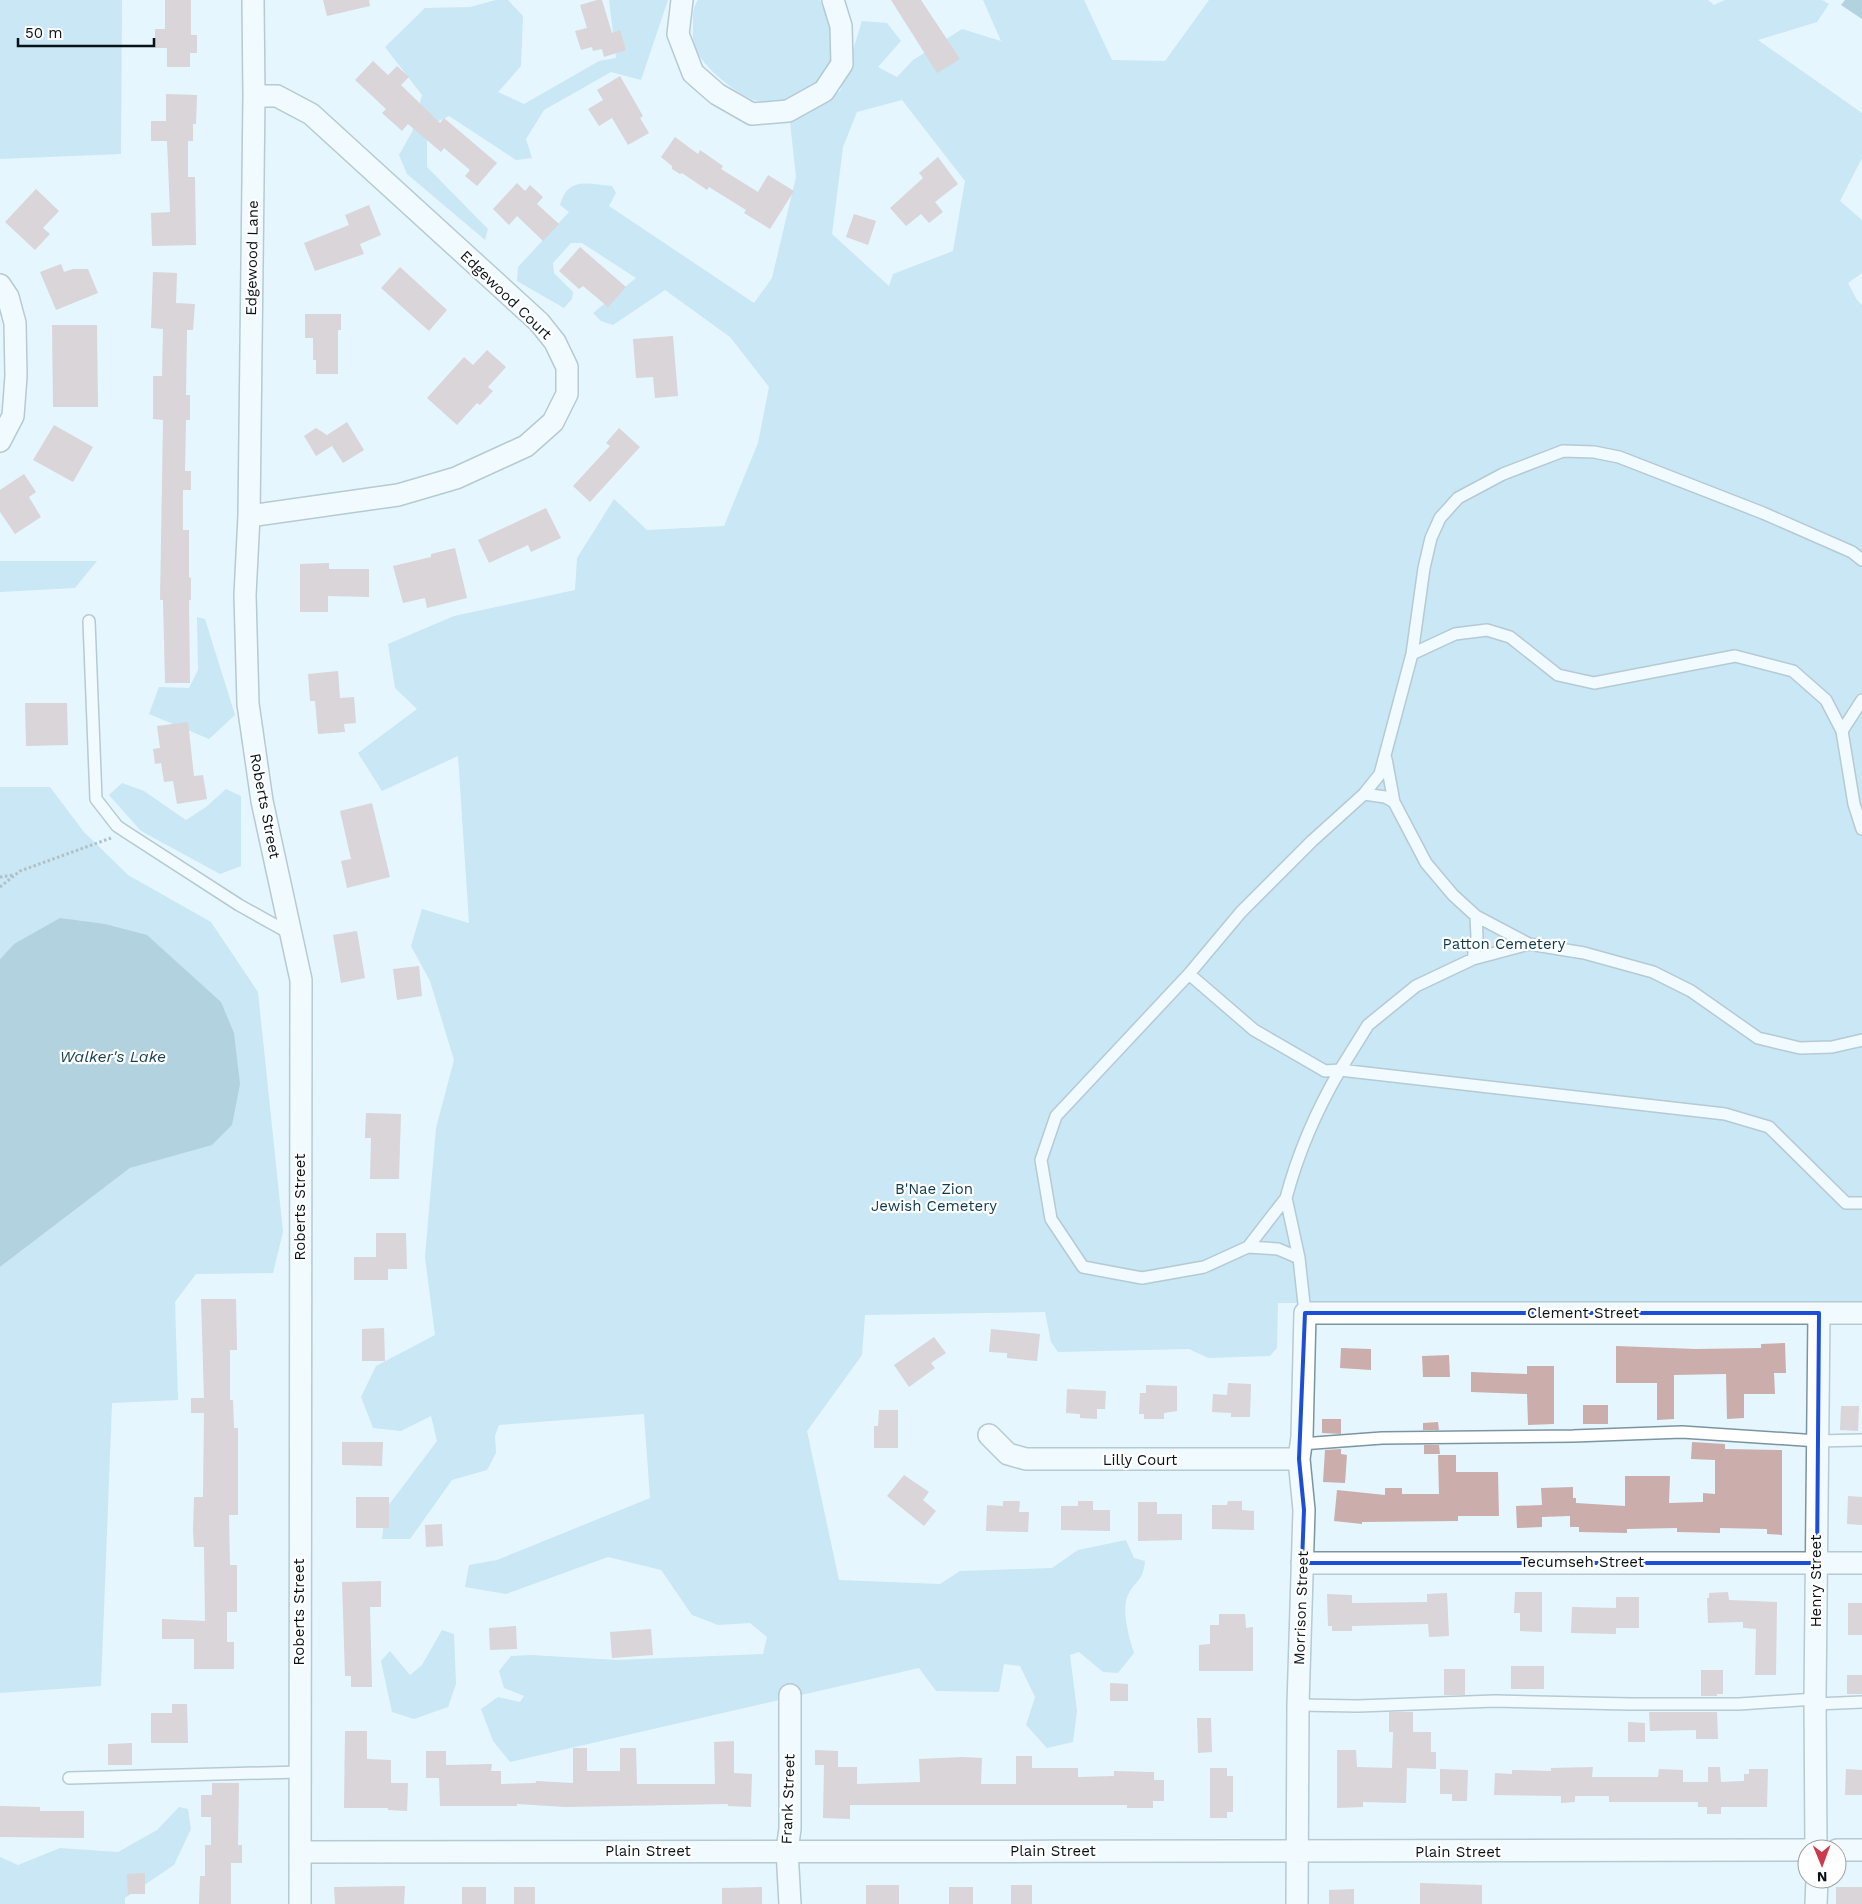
<svg xmlns="http://www.w3.org/2000/svg" width="1862" height="1904" font-family="'Work Sans',sans-serif">
  <rect width="100%" height="100%" fill="#e5f6fe"/>
  <path fill="#a7d5e9" fill-rule="evenodd" d="M0 0H122L121 154 0 159Z
    M496 0H508L523 16 521 66 498 92 524 104 599 61 616 58 609 0H668L641 80 611 72 544 110 526 139 532 158 516 160 449 116 427 127V167L488 229 485 240 407 174 399 155 412 132 422 95 385 47 425 8 470 7Z
    M698 0H820C826 13 837 41 833 55 825 85 784 111 754 100 735 93 703 67 695 48 692 42 693 32 693 25 693 15 692 9 698 0Z
    M983 0H1084L1112 60 1165 61 1209 0H1708L1714 5 1725 0H1822L1829 4 1817 22 1758 40 1862 113V158L1840 201 1862 220V273L1848 283 1857 300 1862 305V1302L1278 1303 1277 1348 1270 1356 1208 1358 1189 1349 1058 1352 1051 1342 1045 1312 865 1315 862 1355 807 1431 839 1580 940 1584 960 1571 1052 1568 1078 1550 1126 1540 1134 1558 1145 1561C1143 1582 1136 1579 1128 1595 1121 1610 1129 1638 1134 1653L1118 1673 1103 1672 1079 1652 1070 1655 1077 1711 1073 1742 1047 1748 1026 1725 1035 1697 1020 1666 1004 1664 999 1692 936 1691 919 1668 510 1762 493 1741 481 1709 498 1697 520 1702 524 1696 504 1688 499 1671 511 1656 531 1655 617 1660 763 1654 767 1637 750 1623 718 1625 692 1615 661 1570 608 1557 506 1594 465 1587 469 1565 497 1560 650 1498 644 1414 499 1425 495 1436 496 1453 487 1470 452 1480 410 1539H382L385 1510 437 1441 431 1416 401 1431 373 1428 361 1397 376 1366 435 1335 425 1257 436 1128 454 1060 430 981 411 946 422 909 469 923 458 756 382 791 358 753 417 709 395 688 388 644 454 616 575 590 577 558 614 499 647 530 724 526 758 443 769 387 730 337 665 290 613 325 601 321 593 313 636 278 582 243H571L553 263 554 273 573 292 572 299 564 308 517 281 518 267 569 212 560 205C568 176 588 184 612 186L616 193 609 206 754 303 772 278 796 177 790 122 840 91 862 21 887 23 901 41 878 67 897 77 913 60 962 29 1001 41ZM902 100 965 181 953 251 893 274 889 286 832 234 843 147 857 112Z
    M0 561H97L75 588 0 592Z
    M197 617 205 619 235 715 209 739 149 714 159 687 189 688 198 670Z
    M122 783 144 791 186 820 206 807 226 789 241 796V866L220 874 141 831 109 795Z
    M0 787H50L84 832 128 875 211 922 258 992 283 1232 273 1273 196 1274 175 1302 178 1400 112 1403 101 1686 0 1693V1267L130 1168 164 1158 14 944 0 959Z
    M442 1630 454 1634 456 1684 448 1707 414 1719 392 1712 381 1661 390 1651 410 1675 422 1665Z
    M179 1807 188 1809 191 1829 174 1865 125 1898V1904H0V1857L18 1865 60 1848 118 1852 157 1830Z"/>
  <path fill="#74a7bd" d="M1845 0H1862V19L1841 5Z
    M60 918 105 924 147 935 221 1002 234 1033 240 1084 232 1125 212 1145 130 1168 0 1267V959L14 944Z"/>
  <path fill="#cbadac" d="M165 0H191V35H197V53H190V67H167V48H155V29H165Z
    M323 0H369L370 6 327 16Z
    M597 0H602L612 33 620 30 626 50 604 57 602 49 593 51 592 47 581 50 575 31 587 28 580 5Z
    M891 0H921L960 59 937 73Z
    M373 61 388 75 397 66 409 77 401 85 440 123 444 118 497 163 477 186 465 176 470 170 444 148 441 152 408 124 402 131 382 113 386 109 355 80Z
    M620 76 643 116 640 118 649 133 628 145 612 118 599 126 588 109 603 100 597 90Z
    M166 94 197 95 196 124H193V141H188V177H195L196 245 152 246 151 213 170 212 167 141H151V121H166Z
    M675 137 698 154 700 150 723 166 721 169 758 192 768 175 794 191 770 229 744 213 746 210 709 187 707 190 682 173 680 174 672 169V166L661 157Z
    M938 157 958 184 935 202 943 212 929 223 921 214 906 226 890 208 923 178 919 173Z
    M517 183 525 191 530 185 543 197 537 204 559 224 543 241 517 216 509 225 493 209Z
    M36 189 59 211 43 228 50 234 35 250 5 222Z
    M369 205 381 235 360 244 364 254 315 271 304 243 349 225 345 215Z
    M854 214 876 221 868 245 846 237Z
    M580 247 626 287 608 307 583 286 579 289 559 271Z
    M61 264 64 272 73 269H88L98 293 56 310 40 272Z
    M400 267 447 310 429 331 381 288Z
    M153 272 177 273 176 303 195 304 193 330H187L186 395H190V420H186L185 471H191V490H183V530H189V577L191 578V600H189L190 683H165L163 600H160L163 420 153 419V376H162L163 329 151 328Z
    M305 314H341V330H338V374H316V360H313V338H305Z
    M52 325H97L98 407H53Z
    M673 336 678 396 655 398 653 377 636 378 633 339Z
    M487 350 506 367 488 387 493 391 480 405 477 403 457 425 427 398 464 357 473 365Z
    M347 422 364 450 343 463 332 446 316 456 304 436 316 428 327 435Z
    M54 425 93 447 73 482 33 460Z
    M619 428 640 447 590 502 573 486 610 446 606 443Z
    M24 474 36 492 29 497 41 517 15 534 0 512V490Z
    M546 508 561 538 531 552 528 545 489 563 478 540Z
    M455 548 467 598 427 608 425 598 403 603 393 566 431 557V554Z
    M329 563V569H369V597L328 596V612H300V564Z
    M338 671 340 698 354 697 356 723 344 724 345 732 318 734 315 701H310L308 674Z
    M25 703H67L68 745 26 746Z
    M188 722 194 776 203 775 207 799 177 804 173 781 164 782 161 763 155 764 153 749 160 748 157 726Z
    M372 803 390 877 347 888 341 861 351 859 340 811Z
    M357 931 365 978 341 983 333 935Z
    M419 966 422 996 397 1000 393 969Z
    M366 1113 401 1114 399 1179H370L371 1138H365Z
    M376 1233H406L407 1269H388V1280H354V1257H376Z
    M201 1299H236L237 1350H230V1400H233L234 1428H238V1515H229L230 1565H237V1612H227V1642H234V1669H194V1639H162V1619L205 1621 204 1547H194L193 1531 194 1497H203L204 1413H191V1398H204Z
    M384 1328 385 1361H362V1329Z
    M991 1329 1040 1334 1037 1361 1007 1358V1353L989 1352Z
    M934 1337 946 1353 931 1363 935 1368 909 1387 894 1365Z
    M1785 1343 1786 1373H1774L1775 1394H1744V1418L1727 1419 1726 1374 1674 1375V1419L1657 1420V1383H1616V1346L1696 1349 1761 1348V1344Z
    M1341 1348 1371 1349V1370L1340 1368Z
    M1449 1355 1450 1377H1423L1422 1356Z
    M1527 1366H1554V1424L1528 1425 1527 1394 1471 1392V1372L1527 1374Z
    M1228 1383 1251 1384 1250 1417H1231V1413L1212 1412 1213 1394 1227 1395Z
    M1146 1385 1177 1386V1411L1164 1413V1419H1144V1414H1139L1140 1393H1146Z
    M1067 1389 1106 1391 1105 1409H1097V1419L1080 1418V1414L1066 1413Z
    M1583 1405H1608V1424H1583Z
    M1841 1406H1859L1858 1431 1840 1430Z
    M879 1410H898V1448H874V1426H878Z
    M1322 1419H1341V1434L1322 1433Z
    M1438 1422 1439 1430H1423V1423Z
    M342 1442H383L382 1466 342 1465Z
    M1692 1442 1725 1444V1449L1782 1450V1535L1767 1534V1529L1720 1528V1533L1677 1532V1528L1627 1529V1533L1579 1532V1527H1570V1516L1542 1517V1527L1517 1528 1516 1506 1542 1505 1541 1488 1573 1487V1498H1576V1503L1625 1506V1476H1670L1669 1503 1703 1502V1493L1715 1494V1460L1691 1459Z
    M1424 1445H1439L1440 1454H1424Z
    M1341 1449V1454L1347 1455 1345 1483 1323 1482 1325 1450Z
    M1438 1455H1456V1472H1498L1499 1516H1458V1521L1362 1522V1524L1334 1521 1337 1490 1385 1495V1488H1402V1494H1439Z
    M904 1475 929 1492 923 1500 936 1511 924 1526 887 1496Z
    M1848 1496 1862 1497V1525L1847 1524Z
    M356 1497H389V1528H356Z
    M1003 1501H1020L1019 1512H1029L1028 1532 986 1531 987 1505 1003 1506Z
    M1078 1501H1093V1510H1110V1531L1061 1530V1506H1078Z
    M1228 1501H1242V1510L1254 1511V1530L1212 1529V1505H1227Z
    M1138 1502H1157V1514H1182V1540L1138 1541Z
    M442 1524 443 1546 426 1547 425 1525Z
    M381 1581V1607H370L372 1687H351V1676H345L342 1582Z
    M1515 1592H1542V1632L1520 1631V1613H1514Z
    M1728 1592 1729 1600 1777 1602 1776 1675H1755L1756 1629 1743 1628V1622L1708 1623 1707 1598H1709V1593Z
    M1447 1593 1449 1636 1429 1637 1428 1624 1352 1626V1631H1332V1626H1328L1327 1594 1352 1595V1603L1427 1602V1594Z
    M1616 1597H1639V1628H1616V1634L1571 1633 1572 1607 1616 1608Z
    M1848 1603H1862V1635H1848Z
    M1219 1614H1245L1246 1628 1253 1627V1671H1199V1645L1210 1644V1625H1219Z
    M516 1626 517 1649 490 1650 489 1628Z
    M651 1629 653 1655 612 1658 610 1632Z
    M1511 1666H1544V1689H1511Z
    M1444 1669H1465V1695H1444Z
    M1701 1670H1723V1694H1717V1696H1701Z
    M1847 1675H1862V1694H1847Z
    M1110 1683 1128 1684V1701H1110Z
    M172 1704H187L188 1743H151V1713H172Z
    M1389 1712H1413V1732H1431V1752H1436V1769L1407 1768 1406 1803 1363 1802V1807L1337 1808V1750H1356L1357 1767 1392 1768 1393 1732H1389Z
    M1649 1712H1717L1718 1739H1696V1730L1650 1731Z
    M1197 1718H1211L1212 1752 1198 1753Z
    M1628 1722 1645 1723V1742H1628Z
    M345 1731H367V1759L391 1760V1783H408L407 1811 388 1810V1808H344Z
    M734 1741V1773L752 1774 751 1807 728 1806V1804L566 1807 517 1804V1806H440L439 1778H426V1751H446V1765L492 1764 491 1771H501V1784L536 1783V1781L573 1783V1748H587V1771H620V1748H636L637 1784H715L714 1742Z
    M132 1743V1765H108V1744Z
    M815 1750 838 1751V1767H857V1784L920 1782 919 1759 962 1757 982 1758 981 1784H1016V1756H1032V1768H1078V1777L1114 1776V1771L1154 1772V1780H1164V1801H1153V1808H1127V1805H850V1819L823 1818 824 1765H815Z
    M1593 1767 1592 1777H1658L1659 1769 1683 1770V1782H1708V1767H1720L1721 1782 1744 1781V1774H1749V1769H1768L1767 1807H1721V1814H1707V1807H1698V1802H1609V1796H1575V1802L1561 1803V1796L1494 1795 1495 1773 1512 1774V1770L1551 1771V1768Z
    M1210 1768H1227V1776H1233V1812H1227V1818H1210Z
    M1440 1769 1468 1770 1467 1801H1452V1794H1440Z
    M1846 1769 1862 1770V1795H1845Z
    M212 1783H239L238 1845H242V1863H231V1904H199L200 1876H205V1845H211V1817H201V1795H212Z
    M0 1806 40 1807V1811H84V1838L0 1837Z
    M145 1873V1894H128L127 1874Z
    M1420 1883 1482 1885V1904H1420Z
    M866 1885H899V1904H866Z
    M1011 1885H1032V1904H1011Z
    M405 1886 404 1904H335L334 1887Z
    M462 1887H486V1904H462Z
    M514 1887H535V1904H514Z
    M762 1887V1904H722V1888Z
    M949 1887H973V1904H949Z
    M1836 1887H1862V1904H1836Z
    M1354 1889V1904H1329V1890Z"/>
  <g fill="none" stroke-linecap="round" stroke-linejoin="round">
    <g stroke="#7a95a1" stroke-width="14">
      <path id="lane" d="M89 621 96 799 117 826 126 832 239 905 291 934
        M1412 654 1455 634 1487 630 1510 637 1558 675 1594 683 1735 656 1793 671 1826 700 1842 731 1862 700
        M1842 731 1854 804 1862 829
        M1386 759 1394 802
        M1364 794 1385 797 1394 802 1426 863 1453 895 1476 916 1477 937 1473 959
        M1476 916 1529 944
        M1189 974 1254 1030 1325 1071 1340 1070 1368 1025 1416 986 1473 959 1529 944 1584 953 1653 972 1691 991 1758 1038 1800 1048 1832 1047 1862 1040
        M1286 1198C1298 1153 1316 1111 1340 1070L1725 1114 1769 1127 1846 1203H1862
        M1248 1247 1278 1249 1299 1258
        M1305 1313 1299 1258 1286 1198 1248 1247 1204 1267 1142 1278 1083 1267 1051 1219 1041 1160 1056 1116 1189 974 1241 912 1312 841 1364 794 1380 774 1412 654 1424 568 1431 538 1440 518 1458 498 1503 474 1563 451 1594 452 1619 457 1763 513 1852 552 1862 560
        M1301 1444 1382 1438 1573 1436 1682 1432 1818 1441 1862 1440
        M1816 1704 1862 1702
        M1298 1705 1358 1706 1495 1701 1630 1704H1739L1815 1699
        M69 1778 299 1772"/>
    </g>
    <g stroke="#7a95a1" stroke-width="24">
      <path id="street" d="M253 0 254 96 249 516 245 595 248 704 262 801 301 980 300 1904
        M682 0 678 34 693 73 717 94 752 114 788 111 824 91 842 64 841 26 833 0
        M0 285 8 297 15 323 16 376 13 416 0 441
        M249 516 398 495 456 478 526 446 553 422 567 394V367L555 342 539 322 311 114 277 96H254
        M989 1435 1008 1454 1026 1459H1299
        M1302 1563H1862
        M790 1695V1829L787 1850 790 1904
        M1816 1849 1815 1699 1819 1313
        M1837 1850H1862
        M300 1852C802 1851 1305 1852 1807 1850
        M1297 1904 1298 1705 1304 1510 1299 1459 1302 1437 1305 1313H1862
        M1816 1904 1817 1879"/>
    </g>
    <path stroke="#727f85" stroke-width="3" stroke-dasharray="2.5 2.5" stroke-linecap="butt" d="M0 877 14 875
      M0 887 20 871 111 838"/>
    <use href="#lane" stroke="#fff" stroke-width="11"/>
    <use href="#street" stroke="#fff" stroke-width="21"/>
  </g>
  <path d="M0 0H1862V1904H0ZM1305 1313H1819L1817 1563H1302L1304 1510 1299 1459Z" fill="#e5f6fe" fill-opacity=".55" fill-rule="evenodd"/>
  <path fill="none" stroke="#1d4ed8" stroke-width="4" stroke-linejoin="round" d="M1305 1313H1819L1817 1563H1302L1304 1510 1299 1459Z"/>
  <g text-anchor="middle" dominant-baseline="central" stroke-width="4.5" stroke-linejoin="round" paint-order="stroke">
    <g font-size="15" fill="#091317" stroke="#fff">
      <text transform="translate(252 258) rotate(-89)">Edgewood Lane</text>
      <text transform="translate(506 295) rotate(44)">Edgewood Court</text>
      <text transform="translate(265 806) rotate(79)">Roberts Street</text>
      <text transform="translate(300 1207) rotate(-90)">Roberts Street</text>
      <text x="1583" y="1313">Clement Street</text>
      <text x="1140" y="1460">Lilly Court</text>
      <text x="1582" y="1562">Tecumseh Street</text>
      <text transform="translate(1816 1581) rotate(-90)">Henry Street</text>
      <text transform="translate(1301 1608) rotate(-88)">Morrison Street</text>
      <text transform="translate(299 1612) rotate(-90)">Roberts Street</text>
      <text transform="translate(788 1799) rotate(-88)">Frank Street</text>
      <text x="648" y="1851">Plain Street</text>
      <text x="1053" y="1851">Plain Street</text>
      <text x="1458" y="1852">Plain Street</text>
    </g>
    <g font-size="15" fill="#0d3b4c" stroke="#fff">
      <text x="1504" y="944">Patton Cemetery</text>
      <text x="934" y="1189">B'Nae Zion<tspan x="934" dy="17">Jewish Cemetery</tspan></text>
    </g>
    <g font-size="16" font-style="italic" fill="#164253" stroke="#fff">
      <text x="113" y="1056">Walker's Lake</text>
    </g>
  </g>
  <g transform="translate(1822 1864) rotate(179)"><circle r="24" fill="#ffffff" stroke="#9da1a2"/>
  <path d="M0-4L9 19L0 12L-9 19Z" fill="#cc3b4b"/>
  <text y="-8" font-size="14" font-weight="bold" text-anchor="middle" fill="#091317">N</text>
  </g>
  <path d="M18 38v8h136v-8" fill="none" stroke="#091317" stroke-width="2.5"/>
  <text x="25" y="38" font-size="15" fill="#091317" stroke="#ffffff" stroke-width="4" paint-order="stroke">50 m</text>
</svg>
